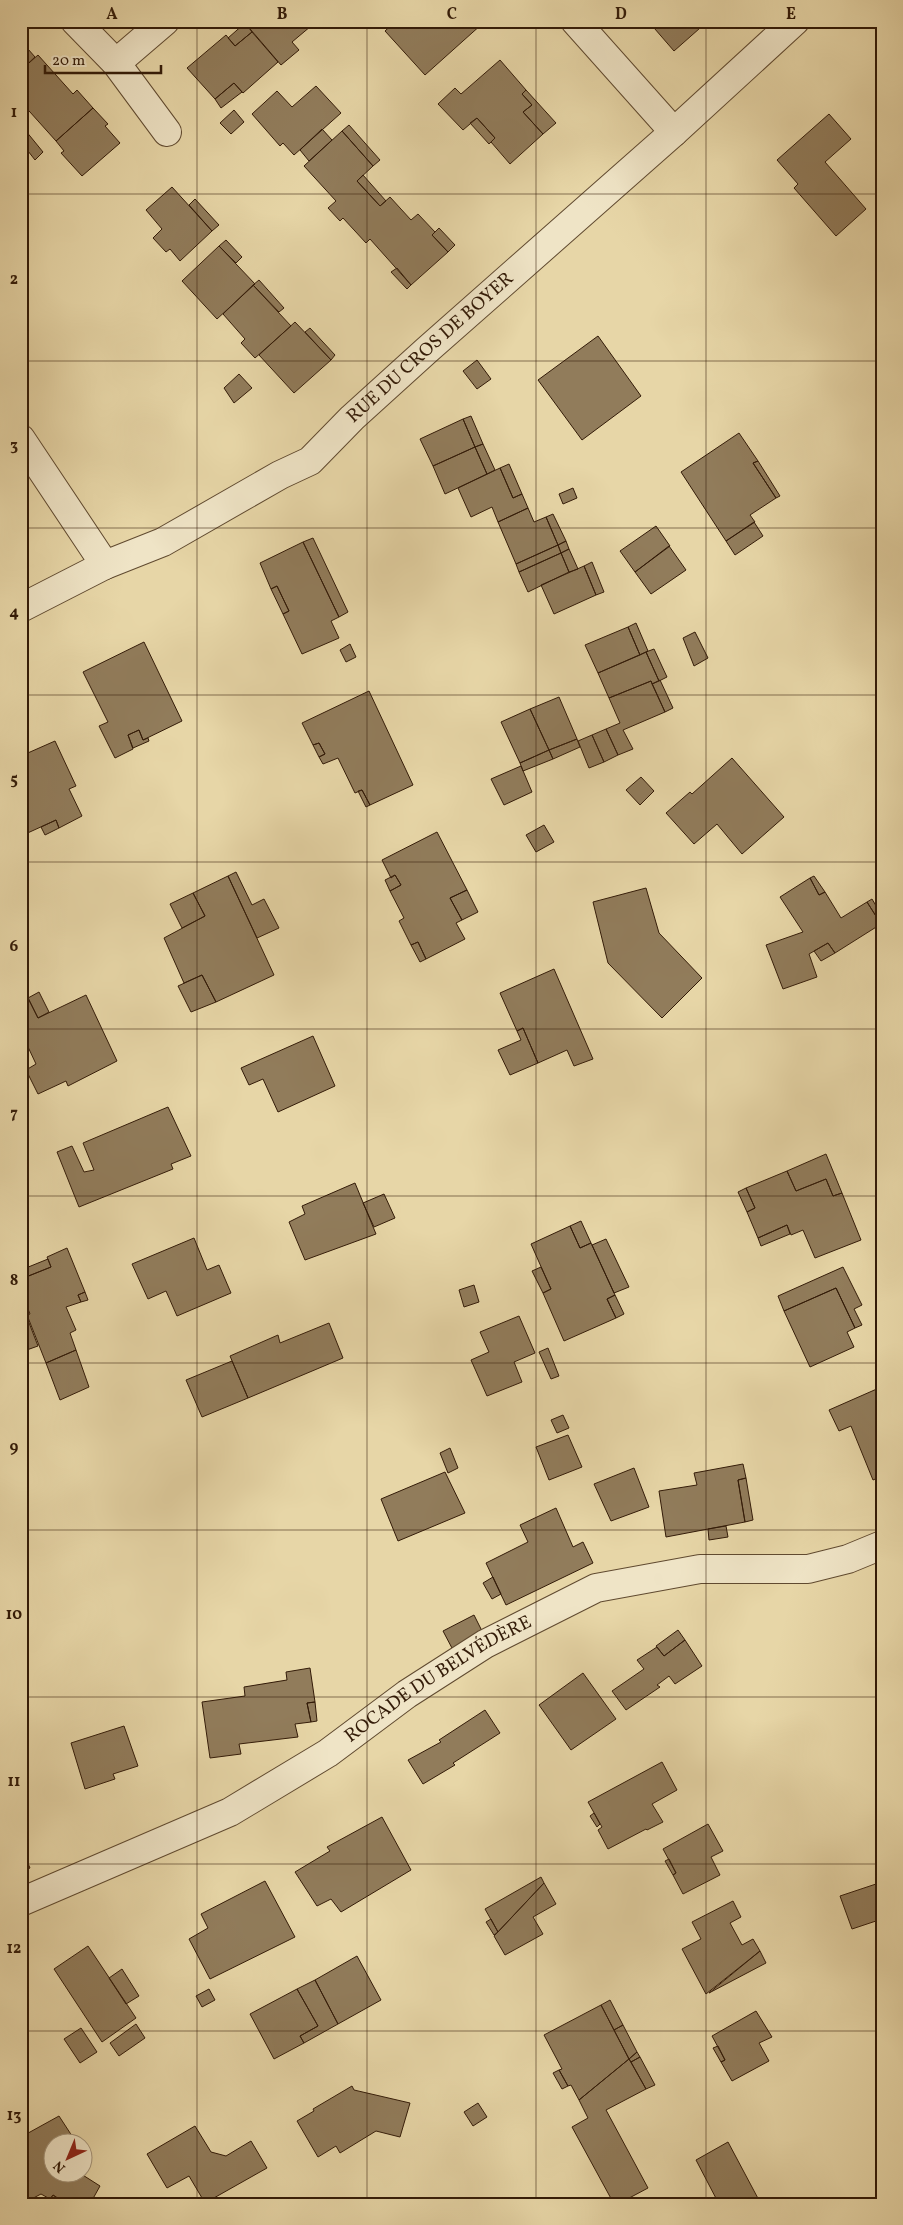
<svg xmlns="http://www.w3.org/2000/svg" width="903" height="2225" font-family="Vollkorn,serif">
  <rect width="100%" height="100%" fill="#e7d6a7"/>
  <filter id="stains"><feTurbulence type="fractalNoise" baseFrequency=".004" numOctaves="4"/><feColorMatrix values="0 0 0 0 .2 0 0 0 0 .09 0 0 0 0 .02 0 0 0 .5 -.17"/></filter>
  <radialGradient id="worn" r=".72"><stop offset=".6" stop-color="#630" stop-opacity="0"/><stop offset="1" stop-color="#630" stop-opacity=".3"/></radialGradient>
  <path fill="#917c5b" stroke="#331b08" d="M246 21H317L292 42 299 50 281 65 245 23Z
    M396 21H480L482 24 425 75 385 31Z
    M648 21H708L674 51Z
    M245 23 252 32 235 46 228 38Z
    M252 32 278 62 243 93 234 83 215 99 187 68 226 35 235 46Z
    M28 49 35 57 21 70V55Z
    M38 55 73 94 77 90 93 108 56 141 21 102V70Z
    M500 60 526 90 522 94 532 105 523 112 543 134 510 164 491 142 495 138 477 118 463 130 438 104 455 88 461 94Z
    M234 83 242 92 221 108 215 99Z
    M316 86 341 113 294 155 283 143 280 146 252 114 277 91 292 107Z
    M526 90 556 123 543 134 523 112 532 105 522 94Z
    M93 108 108 124 105 126 120 143 82 176 61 153 64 151 56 141Z
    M234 110 244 122 231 134 220 123Z
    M829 114 851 139 825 162 866 209 836 236 794 188 798 184 777 160Z
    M477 118 495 138 489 144 470 123Z
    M21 125 43 152 35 160 21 142Z
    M349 125 380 160 373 166 342 131Z
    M322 129 332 140 309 161 300 150Z
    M342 131 373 166 357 181 380 206 390 197 411 220 418 214 435 232 432 235 448 252 411 285 370 239 366 243 343 218 340 221 328 208 336 201 304 166Z
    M363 175 386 201 380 206 357 181Z
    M172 187 212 231 180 261 170 249 166 252 153 238 162 229 146 210Z
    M195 199 219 225 212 231 189 205Z
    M439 228 455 245 448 252 432 235Z
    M226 240 242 257 236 263 219 246Z
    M219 246 255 284 217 319 182 281Z
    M397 268 411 285 407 289 391 272Z
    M259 280 284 308 279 312 253 285Z
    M253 285 291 326 255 358 241 343 245 339 223 314Z
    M295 322 331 360 294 393 259 355Z
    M310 328 335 355 331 360 305 332Z
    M598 336 641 396 582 440 538 380Z
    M477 360 491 379 477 389 463 371Z
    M239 374 252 388 234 403 224 388Z
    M471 416 483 444 475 447 463 419Z
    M463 419 475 447 433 466 420 439Z
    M739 433 758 461 753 463 776 498 750 515 755 522 726 541 681 472Z
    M483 444 495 470 487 474 475 447Z
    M475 447 487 474 445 494 433 466Z
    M758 461 780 496 776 498 753 463Z
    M509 464 522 494 513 498 500 468Z
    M500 468 513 498 522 494 528 508 498 522 492 507 471 517 458 488Z
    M573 488 577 498 563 504 559 494Z
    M528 508 534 522 546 517 558 545 516 564 498 522Z
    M553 514 566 541 558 545 546 517Z
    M754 522 763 536 735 555 726 541Z
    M656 526 670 546 635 572 620 551Z
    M313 538 348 612 339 617 303 542Z
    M566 541 569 549 561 553 558 545Z
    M303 542 339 617 331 621 339 638 302 654 283 614 289 611 277 586 271 589 260 563Z
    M558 545 561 553 519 572 516 564Z
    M669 546 686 570 651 594 635 572Z
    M569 549 578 569 569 572 561 553Z
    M561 553 569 572 528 592 519 572Z
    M592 562 604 592 596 595 584 566Z
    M584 566 596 595 554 614 541 585Z
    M277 586 289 611 283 614 271 589Z
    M636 623 648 651 640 655 628 627Z
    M628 627 640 655 598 673 585 645Z
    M695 632 708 658 694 666 683 638Z
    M144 642 182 721 143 740 139 730 128 735 133 749 115 758 99 726 108 722 83 672Z
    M350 644 356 657 346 662 340 650Z
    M654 649 667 677 659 681 646 652Z
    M646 652 659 681 652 684 651 681 609 698 598 673Z
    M660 680 673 708 665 712 652 684Z
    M651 681 665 712 623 730 633 749 618 755 606 729 620 723 609 698Z
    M369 691 413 785 370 805 362 790 355 793 338 758 323 764 319 757 325 754 319 743 313 745 302 723Z
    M559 697 577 739 549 750 530 709Z
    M530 709 549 750 520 763 501 722Z
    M606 729 618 755 604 762 592 735Z
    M139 730 143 740 148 738 149 741 133 748 128 735Z
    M592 735 604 762 589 768 578 741Z
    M577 739 580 747 553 759 549 750Z
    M55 741 76 786 69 789 82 816 59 828 56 820 21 836V756Z
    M319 743 325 754 319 757 313 745Z
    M549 750 553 759 523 771 520 763Z
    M732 758 784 817 742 854 717 824 694 844 666 813 690 792 692 794Z
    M521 766 532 792 504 805 491 779Z
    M641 777 654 791 640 805 626 790Z
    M362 790 370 805 366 807 358 791Z
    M56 820 59 828 45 835 41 827Z
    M544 825 554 842 536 852 526 835Z
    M437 832 467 890 450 898 462 920 456 923 465 939 426 959 418 942 411 945 399 921 404 918 390 891 401 885 395 875 391 878 382 860Z
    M236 872 252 905 264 899 279 928 257 938 228 876Z
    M395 875 401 885 390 891 385 880Z
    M228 876 274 975 216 1002 202 975 184 983 164 938 205 916 193 893Z
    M814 876 825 892 819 895 810 878Z
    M810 878 819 895 825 892 841 918 867 902 881 924 835 953 828 943 809 954 817 977 783 989 766 945 803 932 780 897Z
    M646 888 659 933 702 978 662 1018 608 963 593 902Z
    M467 890 478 912 462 920 450 898Z
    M193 893 205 916 182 928 170 904Z
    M872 899 882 916 881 924 867 902Z
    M418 942 426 959 420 962 411 945Z
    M828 943 835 953 821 961 814 951Z
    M554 969 593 1059 574 1066 567 1050 538 1063 523 1028 517 1031 500 993Z
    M202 975 216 1002 191 1012 178 986Z
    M39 992 49 1012 38 1018 28 998Z
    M86 995 117 1061 68 1086 66 1081 38 1094 26 1070 36 1064 21 1032V1001L28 998 38 1018Z
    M523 1028 538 1063 510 1075 498 1050 521 1040 517 1031Z
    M313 1036 335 1086 278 1112 263 1079 249 1085 241 1068Z
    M168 1107 191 1156 171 1164 173 1169 79 1207 57 1152 72 1146 84 1172 94 1170 83 1143Z
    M826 1154 842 1193 833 1196 826 1179 796 1191 787 1171Z
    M787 1171 796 1191 826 1179 833 1196 842 1193 861 1240 815 1258 803 1230 791 1235 787 1225 758 1238 747 1212 755 1208 746 1188Z
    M355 1183 376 1234 305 1260 289 1222 305 1214 302 1206Z
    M746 1188 755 1208 747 1212 738 1192Z
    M384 1194 395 1218 374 1227 363 1203Z
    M581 1221 591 1243 580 1248 570 1226Z
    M787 1225 790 1234 761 1246 758 1238Z
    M570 1226 580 1248 591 1243 615 1295 607 1299 616 1318 564 1341 543 1293 551 1289 531 1244Z
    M194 1238 207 1270 219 1265 231 1293 177 1316 166 1291 148 1299 132 1264Z
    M606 1239 629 1287 614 1293 592 1245Z
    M67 1248 85 1292 78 1295 81 1302 66 1307 76 1330 70 1333 76 1350 46 1363 27 1315 30 1314 21 1291V1279L51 1267 47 1257Z
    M48 1259 51 1267 21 1279V1270Z
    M541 1267 551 1289 543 1293 532 1271Z
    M843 1267 862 1305 854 1309 862 1325 855 1328 836 1288 784 1311 778 1296Z
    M474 1285 479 1302 464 1307 459 1290Z
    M836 1288 855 1328 847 1332 854 1347 810 1367 784 1311Z
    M85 1292 88 1300 81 1302 78 1295Z
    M615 1295 624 1314 616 1318 607 1299Z
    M21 1311 23 1316 26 1315 38 1346 21 1352Z
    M519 1316 535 1353 514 1362 522 1382 487 1396 471 1360 489 1352 480 1332Z
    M329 1323 343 1358 248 1398 230 1356 278 1335 280 1343Z
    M548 1348 559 1376 551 1379 539 1352Z
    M76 1350 89 1387 60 1400 46 1363Z
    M232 1361 248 1398 202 1417 186 1380Z
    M879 1388 882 1396V1476L873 1480 851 1426 839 1431 829 1410Z
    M563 1415 569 1428 557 1433 551 1420Z
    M568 1435 582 1467 549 1480 536 1447Z
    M450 1448 458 1468 448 1473 440 1453Z
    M743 1464 746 1478 738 1480 745 1522 666 1537 659 1491 697 1485 694 1473Z
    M634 1468 649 1507 611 1521 594 1484Z
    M445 1472 465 1513 398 1541 381 1499Z
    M746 1478 753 1520 745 1522 738 1480Z
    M556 1508 573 1547 583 1542 593 1563 506 1605 486 1563 528 1542 520 1525Z
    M726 1526 728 1537 709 1540 708 1529Z
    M493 1577 501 1594 492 1599 483 1583Z
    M474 1615 484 1635 453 1650 443 1631Z
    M678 1630 685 1640 664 1656 656 1646Z
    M685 1640 702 1666 675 1684 669 1676 657 1685 660 1687 626 1710 612 1691 644 1669 637 1660 657 1647 664 1656Z
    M310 1668 315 1702 307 1703 311 1722 295 1724 298 1737 239 1744 241 1754 210 1758 202 1702 245 1696 244 1687 287 1680 286 1672Z
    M583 1673 616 1719 571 1750 539 1705Z
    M315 1702 317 1721 311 1722 307 1703Z
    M485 1710 500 1733 453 1763 455 1765 423 1784 408 1760 441 1742 439 1740Z
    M124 1726 138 1766 113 1774 115 1779 85 1789 71 1743Z
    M662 1762 677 1790 652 1804 663 1822 647 1830 646 1829 608 1849 598 1830 602 1827 588 1802Z
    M594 1813 600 1824 597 1827 590 1816Z
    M382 1817 411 1870 341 1912 331 1899 317 1906 295 1872 330 1851 327 1847Z
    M708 1824 723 1851 711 1857 720 1875 683 1894 673 1875 676 1873 663 1849Z
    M21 1848 30 1868 21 1872Z
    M669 1859 676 1873 673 1875 665 1861Z
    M541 1877 544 1883 498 1932 485 1909Z
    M265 1881 295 1937 210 1979 189 1939 208 1928 201 1914Z
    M882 1882V1919L852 1929 840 1896Z
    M544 1883 556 1904 533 1917 543 1934 505 1955 494 1936Z
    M733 1901 741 1917 730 1923 742 1945 753 1939 760 1951 706 1994 682 1949 701 1939 692 1922Z
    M491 1919 498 1932 494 1935 486 1922Z
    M88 1946 136 2018 102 2042 54 1969Z
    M760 1951 766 1963 709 1993Z
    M357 1956 381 2000 338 2024 315 1980Z
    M122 1969 139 1996 126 2004 109 1978Z
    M315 1980 338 2024 304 2043 300 2036 318 2026 297 1989Z
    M209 1989 215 2000 202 2007 196 1996Z
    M297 1989 318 2026 300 2036 304 2043 274 2059 250 2014Z
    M610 2000 623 2025 614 2030 601 2005Z
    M601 2005 629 2059 579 2100 571 2085 568 2086 559 2070 562 2069 544 2035Z
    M756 2011 772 2037 759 2043 769 2061 732 2081 721 2062 725 2060 712 2036Z
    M136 2024 145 2038 119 2056 110 2043Z
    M623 2025 637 2052 629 2059 614 2030Z
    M81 2028 97 2052 80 2063 64 2039Z
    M718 2046 725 2060 721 2062 713 2048Z
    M637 2052 640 2057 631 2062 629 2059Z
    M640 2057 655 2085 646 2089 631 2062Z
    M629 2059 646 2089 606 2110 648 2188 618 2204H614L572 2127 588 2118 579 2100Z
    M559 2070 568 2086 562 2089 553 2073Z
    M352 2086 354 2090 410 2103 400 2137 376 2131 340 2153 336 2146 318 2157 297 2121 314 2111 313 2109Z
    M478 2103 487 2117 473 2126 464 2112Z
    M59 2116 74 2139 72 2142H52V2172H78L100 2186 90 2204H59L57 2202 59 2199 53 2195 50 2199 41 2194 22 2204 21 2137Z
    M195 2126 211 2152 226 2156 251 2141 267 2168 205 2203 189 2176 167 2188 147 2154Z
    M728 2142 761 2204H719L696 2160Z
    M53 2195 59 2199 57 2202 50 2199Z"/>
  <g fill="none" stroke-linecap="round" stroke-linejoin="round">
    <g stroke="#604a30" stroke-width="30">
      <g id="minor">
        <path d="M75 21 116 63 167 132"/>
        <path d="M575 21 674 132"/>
        <path d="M116 63 165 21"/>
        <path d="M21 439 105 565"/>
        <path id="s1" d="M21 608 105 565 163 542 280 475 310 461 352 418 427 350 674 132 795 21"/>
        <path id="s2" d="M21 1902 230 1812 328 1753 407 1694 485 1644 596 1588 700 1569H808L848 1559 882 1545"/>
      </g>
    </g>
    <use href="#minor" stroke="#efe4c6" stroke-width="28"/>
  </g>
  <path fill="none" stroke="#331b08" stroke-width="1" stroke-opacity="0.55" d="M197 21V2204M367 21V2204M536 21V2204M706 21V2204M21 194H882M21 361H882M21 528H882M21 695H882M21 862H882M21 1029H882M21 1196H882M21 1363H882M21 1530H882M21 1697H882M21 1864H882M21 2031H882"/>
  <g text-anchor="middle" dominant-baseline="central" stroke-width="4.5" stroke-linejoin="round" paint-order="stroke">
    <g font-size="19" fill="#331b08" stroke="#efe4c6">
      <text stroke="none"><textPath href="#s1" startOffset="490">RUE DU CROS DE BOYER</textPath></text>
      <text stroke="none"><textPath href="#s2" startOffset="475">ROCADE DU BELVÉDÈRE</textPath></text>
    </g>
  </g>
  <rect width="903" height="2225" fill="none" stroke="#e7d6a7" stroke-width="55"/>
  <g transform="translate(68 2158) rotate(224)"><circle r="24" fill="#efe4c6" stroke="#a4947a"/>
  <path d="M0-4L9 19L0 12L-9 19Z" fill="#8f2418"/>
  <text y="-8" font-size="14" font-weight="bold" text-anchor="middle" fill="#331b08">N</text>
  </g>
  <path d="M45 65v8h116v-8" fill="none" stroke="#331b08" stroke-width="2.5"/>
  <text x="52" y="65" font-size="15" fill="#331b08" stroke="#efe4c6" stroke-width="4" paint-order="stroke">20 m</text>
  <rect x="28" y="28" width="848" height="2170" fill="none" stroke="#331b08" stroke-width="2"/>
  <g font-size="16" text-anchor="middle" font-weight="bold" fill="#331b08">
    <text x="112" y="19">A</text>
    <text x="282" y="19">B</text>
    <text x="452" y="19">C</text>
    <text x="621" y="19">D</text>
    <text x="791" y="19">E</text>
    <text x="14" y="117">1</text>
    <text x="14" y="284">2</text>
    <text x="14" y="450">3</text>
    <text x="14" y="617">4</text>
    <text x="14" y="784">5</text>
    <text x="14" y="951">6</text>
    <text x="14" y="1118">7</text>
    <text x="14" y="1285">8</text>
    <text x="14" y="1452">9</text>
    <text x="14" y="1619">10</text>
    <text x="14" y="1786">11</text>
    <text x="14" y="1953">12</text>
    <text x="14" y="2120">13</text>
  </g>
  <rect width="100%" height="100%" filter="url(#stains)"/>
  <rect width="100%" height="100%" fill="url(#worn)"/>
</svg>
